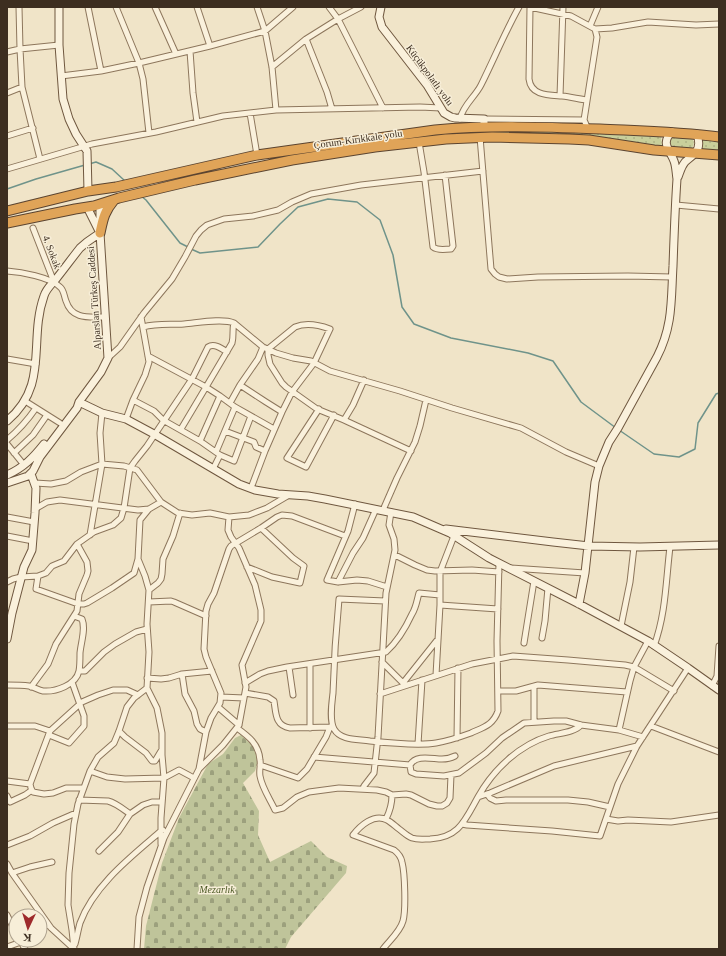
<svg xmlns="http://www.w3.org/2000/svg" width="726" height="956" font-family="'Times New Roman',serif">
  <defs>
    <pattern id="grass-dots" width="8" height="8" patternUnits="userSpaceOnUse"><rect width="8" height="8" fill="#c9cf9b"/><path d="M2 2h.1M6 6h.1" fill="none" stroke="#aeb285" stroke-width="1.8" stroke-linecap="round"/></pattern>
    <pattern id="cemetery-stones" width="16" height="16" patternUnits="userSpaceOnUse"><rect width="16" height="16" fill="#bfc49a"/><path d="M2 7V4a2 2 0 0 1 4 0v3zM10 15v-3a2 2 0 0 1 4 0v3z" fill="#9ca07d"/></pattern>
  </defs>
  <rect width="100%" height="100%" fill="#f0e4c8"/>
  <path fill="url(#grass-dots)" d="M470 131 560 132 661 136 662 147 507 134 272 160 270 158V156L423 135Z
    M672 137 692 139C695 141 694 146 691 149L671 147 669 142Z
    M703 140 719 142V150H702Z"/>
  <path fill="url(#cemetery-stones)" d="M241 735 256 749 259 758 255 771 243 783 259 811 258 835 270 862 311 841 327 857 347 866 346 873 291 937 285 949H144L146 926 162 863 179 818 208 764 223 754 235 738Z"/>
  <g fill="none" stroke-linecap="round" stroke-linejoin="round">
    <path stroke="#6f938a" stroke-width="1.5" d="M89 164 96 162 112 169 125 181
      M7 189 36 179 85 165
      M141 196 146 200 180 243 188 247
      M191 249 200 253 258 247 280 224 298 207 328 199 357 202 380 220 393 255 402 307 414 324 451 338 528 353 553 361 581 402 616 428
      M619 430 654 454 679 457 695 449 698 423 716 394 719 393"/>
    <g stroke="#8d765c" stroke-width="7">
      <path id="street" d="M19 7 20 49 22 87 40 159
        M88 7 101 71
        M116 7 139 63 143 79 149 133
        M155 7 176 54
        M197 7 210 46
        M257 7 265 31 272 67 276 110
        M329 7 338 19 383 108
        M590 26 598 7
        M595 29 612 28 648 22 696 25 719 24
        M306 39 327 92 332 109
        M190 51 193 93 197 122
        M7 52 20 49 59 45
        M272 67 306 39 338 19 361 7
        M61 76 101 71 139 63 210 46 265 31 293 7
        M7 93 22 87
        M560 96 563 7
        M587 100C579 99 571 97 562 96 549 95 531 96 529 79L530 7 571 16 595 29 597 37 584 120 588 129
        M250 113 257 155
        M460 119C463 105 475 97 481 85 494 59 505 32 519 7
        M484 119 584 120
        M7 136 33 128
        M480 137 491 269 495 274 499 277 507 279 538 277 628 276 672 277
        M419 142 424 172 433 247C438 251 445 249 451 249L453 246 445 175
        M7 169 92 144 156 132 223 116 276 110 420 107 441 108
        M676 205 719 209
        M33 228 54 282
        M7 271C21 272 50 277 60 287 64 290 64 296 66 301 72 320 89 317 105 317
        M143 327C157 323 170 325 184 324 197 323 222 318 234 323L263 347 276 353 293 358 311 361 330 371 400 391 452 408 521 428 566 452 599 466
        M148 356 206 387 181 429
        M108 358 120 347 144 313 172 279 185 257 196 236 201 230 207 225 224 219 253 216 278 210 292 202 311 194 361 185 483 171
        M7 359 36 364
        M240 385 258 359 263 347
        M220 396 235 407 274 429
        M133 400 154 411 163 420 200 441 220 455 234 461 251 416
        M25 401 60 423
        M230 403 240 385 266 402 282 412
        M319 409 287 458 306 467 334 415
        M126 419 133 400 145 375 149 362 141 317
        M344 420 411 451
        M225 431 254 442 256 447 265 451
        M7 440C19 430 27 421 36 408
        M200 441 220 396 206 387 232 343C234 336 232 330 234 323
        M7 444 24 465
        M216 452 235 407
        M14 453 33 435 47 415
        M213 469 220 455
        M35 483 51 484 66 481 81 472 102 464 124 466 137 470 161 502 178 513 192 515 210 513 229 517 249 515 267 508 289 495
        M251 488 265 451 282 412 292 392 314 363 330 329C319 325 307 322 295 327L268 349V355L270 364 282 383 286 387 317 409 344 420 353 405 364 380
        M355 504 348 531 327 580 338 582 357 580 368 581 387 587
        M35 509 47 502 60 500 138 510 149 509 161 502
        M383 510 397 478 415 442 420 426 426 400
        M7 517 34 522
        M90 535 102 464 100 433 102 413
        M7 536 33 541
        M395 555 415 565 427 570 435 571 472 570 499 572
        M138 559 145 576 149 590 147 624 149 652 147 688 157 708 162 733V755L164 778 161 818V844
        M247 567 272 577 300 583 304 566 293 558 261 528
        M511 568 585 573
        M38 576 36 589 78 604H84L87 603 112 588 134 573 138 559 140 520 149 509
        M7 582 13 579 21 577 38 576 46 573 52 566 64 561 77 544 94 532 113 525 121 518 124 508 130 468 135 461 147 446 192 379 208 347C214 343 221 348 227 352
        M338 582 353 553 363 538 376 509
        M149 590 158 583 161 579 162 574 163 559 173 536 180 513
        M385 601 339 599C336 630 334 661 333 693 332 702 329 720 334 729 341 741 358 739 370 741 389 743 418 746 436 743 448 741 460 737 471 733 484 727 493 725 498 711L497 641 499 563
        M149 602 171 601 174 602 206 616
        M440 605 498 609
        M621 626 630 582 634 547
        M542 638 545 621 548 588
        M524 643 534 581
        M654 646C666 614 666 579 670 547
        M382 662 403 683
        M289 667 293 695
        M79 671H85L104 652 115 644 136 632 147 629
        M182 674 185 694 194 711 197 724 200 729 206 732
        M436 675 440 605V572L454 536
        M147 678 161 679 169 678 182 674 212 671
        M245 683 260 674 268 671 287 667 386 652C397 642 406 627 412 614 416 608 417 600 419 593L440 595
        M7 685C14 685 22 685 29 686 34 687 38 690 43 691 56 692 76 685 79 671 80 666 80 659 80 653 81 642 86 629 82 619L74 616
        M404 686 403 683 438 639
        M534 686V722
        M712 686 717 676 719 646
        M31 687 48 664 56 644 77 611 79 594 87 575 88 571 87 562 77 544
        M498 691H516L538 685 627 692
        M245 693 268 697 274 701C276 713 275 726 290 728L330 727
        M380 694 472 664 513 656 568 660 625 665 634 667 674 691
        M221 697 244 698
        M218 707 239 725
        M7 726H35L50 731
        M651 726 719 752
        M237 728C248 736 259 744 260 760 261 765 259 770 260 776 262 788 270 799 275 810L283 808 297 797 309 792 339 788 377 790 386 792 392 795 406 794 411 795 429 804 437 806H442L447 803 450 798 451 775
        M310 728V664
        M619 730 630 681 634 667 648 641
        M119 731 125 737 146 753 152 761H155L161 751
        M49 735 69 743 84 726V716L72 682
        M457 738 458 668
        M418 744 422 680
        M455 756C451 758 447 759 442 759 432 759 416 754 410 765L411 772 416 774 444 776 459 773 486 753 502 738 524 723 554 721H566L581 725 619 730 643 737
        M314 757 410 765
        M260 765 298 778 307 769 326 737 330 727 332 726
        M199 769 206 732 211 718 220 703 221 693 206 657 204 649 206 611 208 604 214 593 229 549 231 546 261 528 277 517 282 515 292 516 345 536
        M90 771 107 777 125 779 164 778 179 770 194 778
        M7 781 30 784 31 788 33 792 44 794 53 793 66 788H83
        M30 784 50 731 82 702 98 695 113 690H127L138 695
        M363 789 364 786 374 773 378 737 386 593 395 550 394 539 389 525 391 512
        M487 794 490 798 496 801 506 800H568L588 802 610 807
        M7 796 10 802 25 795 32 790
        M478 797C493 770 519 745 549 736 559 733 574 733 581 725
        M79 800 108 801C116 803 123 809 130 814
        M386 819C390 811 392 804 392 795
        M606 819 618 821 628 820 671 822 719 815
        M462 824 467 825 552 831 600 836 618 784 637 746 688 668
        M7 845 30 836 53 823 76 813
        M99 851 118 832 130 814 143 805 152 802H162
        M7 864 12 873 51 928 74 949
        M12 873 30 867 52 862
        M7 915 16 933
        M40 929 48 924
        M20 940 25 949
        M75 944C77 937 78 930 80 923 94 885 132 856 161 831L163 830
        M7 947 21 942 24 940
        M74 949 72 930 68 905 69 873 74 824 78 804 90 771 98 757 114 743 119 731 127 707 134 698 147 688
        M137 949 139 917 147 887 164 838 199 769 223 745 239 725 246 687 242 665 261 621V610L255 585 239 548 231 537 228 530 229 517
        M383 949C389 941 400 932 403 921 406 910 405 874 402 862 401 857 398 853 394 850L353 835C360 826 374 813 387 820 391 822 395 826 399 829 403 832 407 836 412 838 418 840 424 839 430 839 459 838 465 820 478 797L490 793 554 766 637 746"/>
    </g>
    <g stroke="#6f573f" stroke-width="9">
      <path id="secondary" d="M59 7V45L63 99 69 119 76 134 87 151 88 191
        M381 7 379 17 382 27 427 85 444 113 451 117 455 118 484 119V127
        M678 177C680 172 681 167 685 162 688 159 692 157 695 153 700 148 699 140 697 134
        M87 207 99 231
        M79 402 102 413 126 419 154 434 239 484 255 490 278 494 308 496 325 499 413 517 450 533 489 558 579 604 648 641 688 668 719 690
        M7 421C50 385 28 341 44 296 46 289 51 285 56 279 64 269 72 258 80 248L87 242 100 233
        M33 471 40 457 77 408 79 402 101 372 108 358 100 233V204
        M7 475C23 468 33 458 44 444
        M7 483 28 476 33 471
        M446 529 553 542 589 546 640 547 719 545
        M579 604 585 573 595 482 599 466 609 442 618 428 657 357C673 326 671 300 673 266 674 237 675 208 677 179 676 173 676 166 674 161 670 150 660 143 672 132
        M7 639 12 613 24 567 32 550 35 513 36 488 31 474"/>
    </g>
    <g stroke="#5b4430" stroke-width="11">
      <path id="highway" d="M7 211 88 191 116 187 257 155 435 130C490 125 545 127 600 129 640 131 680 132 719 137
        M7 223 75 209 94 206 119 198 195 180 292 160 375 147 446 139 492 137 569 139 589 140 654 150 719 155
        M100 233C103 219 104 212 114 200"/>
    </g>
    <use href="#street" stroke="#faf1dc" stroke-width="5"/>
    <use href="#secondary" stroke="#faf1dc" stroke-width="7"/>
    <use href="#highway" stroke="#e0a458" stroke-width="9"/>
  </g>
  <g text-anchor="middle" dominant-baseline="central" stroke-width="3" stroke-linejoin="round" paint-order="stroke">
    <g font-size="10" fill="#3d2e20" stroke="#f7eed8">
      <text transform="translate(430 75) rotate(54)">Küçükpolatlı yolu</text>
      <text transform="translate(358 139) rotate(-8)">Çorum-Kırıkkale yolu</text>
      <text transform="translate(52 252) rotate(69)">4. Sokak</text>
      <text transform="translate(94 298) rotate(-94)">Alparslan Türkeş Caddesi</text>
    </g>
    <g font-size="10" font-style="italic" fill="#4d5a26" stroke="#f7eed8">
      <text x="217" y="889">Mezarlık</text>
    </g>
  </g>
  <rect width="726" height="956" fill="none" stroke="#3d2e20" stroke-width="16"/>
  <g transform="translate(28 928) rotate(184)"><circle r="19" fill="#f7eed8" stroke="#ada18e"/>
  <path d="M0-3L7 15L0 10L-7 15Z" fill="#9e2a2b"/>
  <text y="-6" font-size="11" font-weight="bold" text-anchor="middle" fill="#3d2e20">K</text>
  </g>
</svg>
